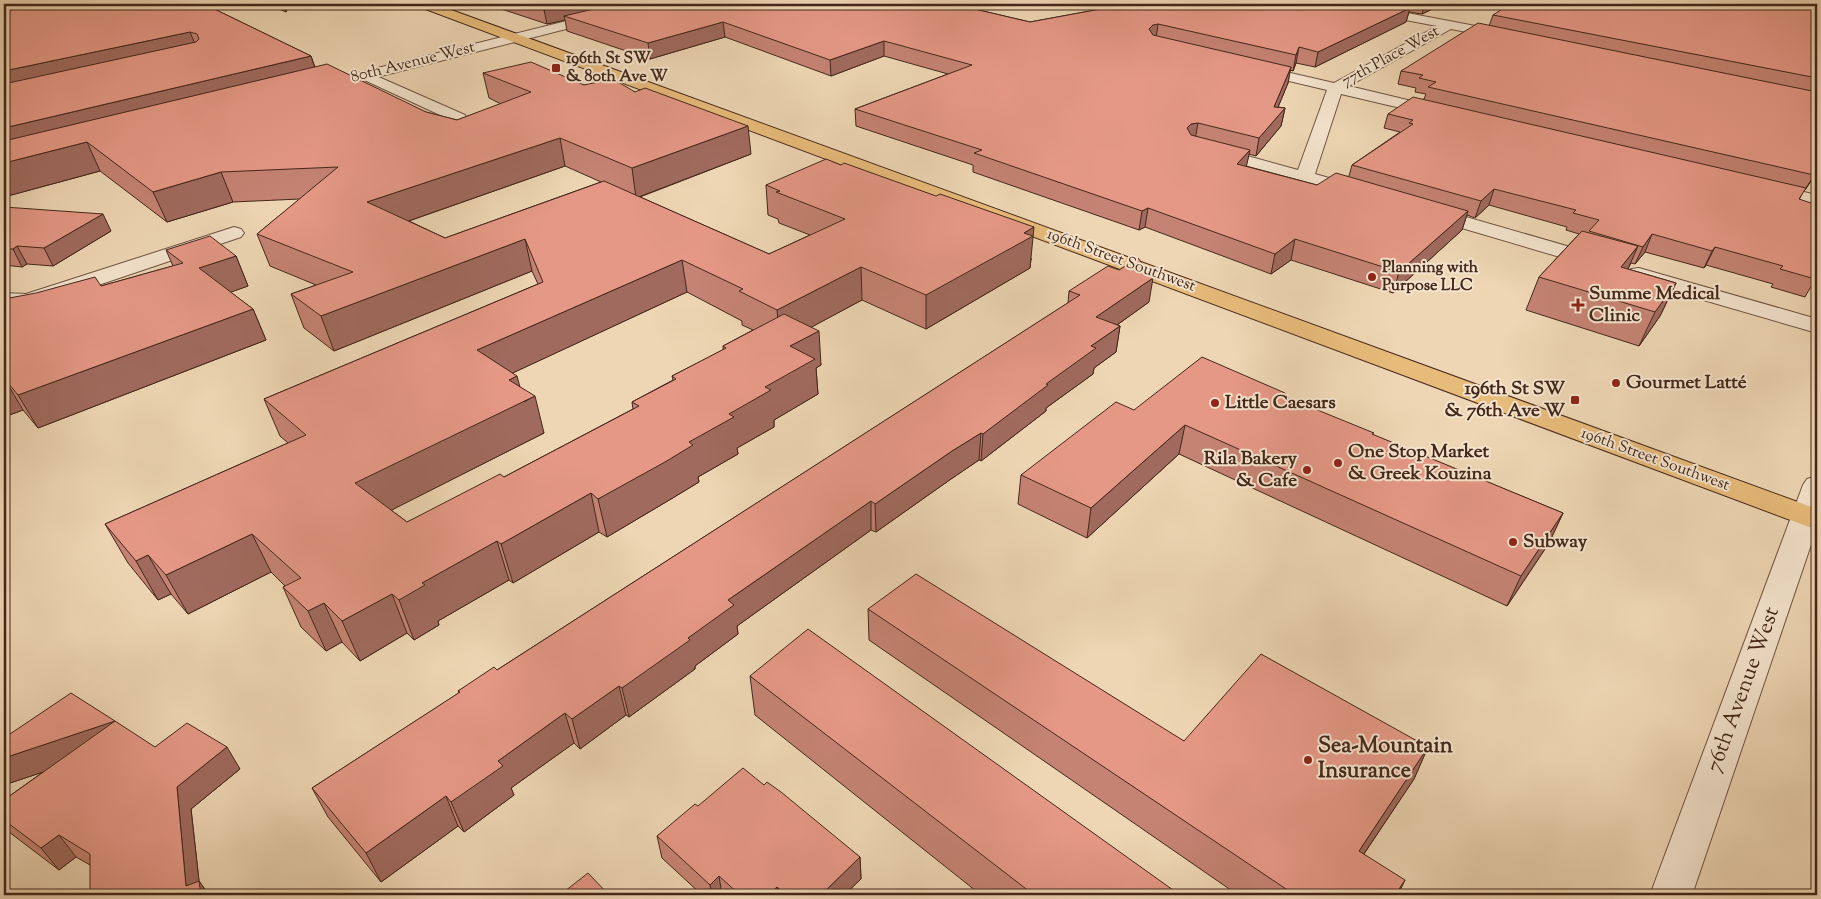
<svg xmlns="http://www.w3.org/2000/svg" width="1821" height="899" font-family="'Sorts Mill Goudy',serif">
  <rect width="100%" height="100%" fill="#eed6b4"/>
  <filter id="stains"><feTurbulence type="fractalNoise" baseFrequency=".004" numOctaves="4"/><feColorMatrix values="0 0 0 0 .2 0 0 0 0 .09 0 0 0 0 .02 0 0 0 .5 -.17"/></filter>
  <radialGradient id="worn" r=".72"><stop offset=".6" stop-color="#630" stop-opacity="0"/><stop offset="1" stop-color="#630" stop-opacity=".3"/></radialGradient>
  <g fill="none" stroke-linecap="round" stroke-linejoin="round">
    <g stroke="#6e5340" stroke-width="2">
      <path id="minor" d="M1336 4H1360L1507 32 1514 36 1507 40 1451 29 1349 86 1445 109 1447 112 1445 115 1439 117 1341 94 1315 174 1365 188 1367 192 1365 196H1351L1205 155 1202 151 1205 147 1211 146 1298 170 1327 90 1247 71 1245 68 1247 65 1252 64 1334 83 1437 26 1342 8Z
        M365 71 465 115 467 118 459 123 453 121 360 78 358 75Z
        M1765 183 1817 195V207L1758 193 1756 189 1758 185Z
        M1428 206 1605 257 1608 262 1605 267 1597 268 1421 216 1418 212 1421 208Z
        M234 227 241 229 244 233 241 237 36 306 28 308 4 307V293L26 294Z
        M1639 268 1817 319V333L1631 279 1628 274 1631 269Z"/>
    </g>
    <g stroke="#6e5340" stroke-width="2">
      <path id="tertiary" d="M635 4H655L653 7 318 92 310 87 313 84Z
        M1817 476V527L1692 895H1650L1803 485 1807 479Z"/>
    </g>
    <g stroke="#44271a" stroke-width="2">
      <path id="primary" d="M418 4H435L1817 509V530L420 7Z"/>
    </g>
    <use href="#minor" fill="#f4e4ce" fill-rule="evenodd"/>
    <use href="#tertiary" fill="#f4e4ce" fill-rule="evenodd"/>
    <use href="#primary" fill="#e7bb7a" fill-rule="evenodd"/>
  </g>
  <path fill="#c58373" stroke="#44271a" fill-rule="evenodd" d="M4 4H204L311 56 315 67 426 112 457 120 501 104 489 98 483 73 584 85 635 92 751 154 640 197 769 254 810 235 779 223 778 219 768 215 766 185 1032 259H1031L1030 268 926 329 862 300 811 327 821 365 816 368 818 394 774 420V427L737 448 738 454 698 477 699 482 671 499 607 537 599 532 513 583 509 580 438 621 439 625 414 640 407 633 360 661 342 642 326 651 301 627 283 587 285 586 271 572 188 614 171 594 158 600 128 563 105 524 288 443 280 436 264 399 538 284 532 271 334 351 304 328 291 294 316 285 270 266 257 234 300 199 233 202 167 222 100 171 4 197ZM565 166 601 182 445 238 409 221ZM687 292 742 321V325L753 330 723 346V350L672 376 673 380 632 402 633 409 504 477 407 522 391 510 544 433 512 373Z
    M268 4H289L286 12Z
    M486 4H953L1030 22 1128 4H1443L1422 14 1409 12 1406 22 1315 67 1296 63 1293 71 1290 70 1288 83 1278 107 1285 108 1281 126 1256 156 1249 154 1246 166 1317 185 1349 176 1352 165 1400 132 1384 128 1388 114 1424 99 1426 94 1415 92 1416 88 1398 84 1401 71 1489 26 1493 15 1817 4V172L1805 190H1804L1799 200 1817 276 1805 297 1771 287 1773 284 1706 265 1704 268 1645 252 1635 264 1631 263 1628 269 1676 283 1660 316 1639 346 1526 310 1539 277 1579 234 1566 230 1567 227 1489 205 1475 218 1467 215 1462 230 1393 293 1291 260 1271 274 1145 227 1139 230 973 172V165L856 126 855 109 948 74 884 56 831 76 725 37 650 59 567 31 565 20 547 24Z
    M4 207 111 231 53 266 27 264 22 267 4 265Z
    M166 250 236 256 248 286 230 292 253 309 266 340 38 428 23 410 4 417V299L101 286 173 266Z
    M1069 291 1149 302 1117 325 1120 326 1116 352 1094 368 1093 374 1046 408V411L981 461 979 460 951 479 876 532 871 530 737 626 738 634 695 666V669L629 717 626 715 580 749 574 743 511 788 514 795 464 832 458 826 381 882 328 817 312 788 459 693 458 691 497 670 1068 303Z
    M1288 398 1373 435 1563 513 1549 543 1507 606 1179 454 1087 538 1018 504 1021 475 1134 410Z
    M868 609 1184 741 1428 747 1414 779 1364 854 1398 895H1238L869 640Z
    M750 676 1180 895H981L755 715Z
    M4 738 155 747 240 769 191 809 199 881 209 895 90 865 76 857 59 870 9 832 4 826V800L43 772 4 785Z
    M764 785 860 857 861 879 844 895H702L662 858 657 836 698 806Z"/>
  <path fill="#a06a5e" stroke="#44271a" d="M4 4H115L4 24Z
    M284 4H289L286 12Z
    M569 4H628L564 16 565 20 547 24 544 10Z
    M1425 4H1443L1422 14Z
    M1410 8 1406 22 1315 67 1318 52Z
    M723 22 725 37 650 59 648 43Z
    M1158 24 1156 39 1147 44 1149 29 1153 25Z
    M190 32 200 56 4 99V71Z
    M884 41V56L831 76 830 60Z
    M1299 47 1296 63 1293 71 1296 55Z
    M311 56 319 81 4 160V128Z
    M1291 67 1288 83 1271 124 1274 107Z
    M1285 108 1281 126 1256 156 1259 138Z
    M1198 123 1195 140 1184 146 1187 128 1191 124Z
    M748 126 751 154 636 198 632 168Z
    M560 138 565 166 377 232 367 202Z
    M87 142 100 171 4 197V163Z
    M1250 150 1246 168 1237 164Z
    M1817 169V172L1805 190 1814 175Z
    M221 172 233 202 167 222 153 192Z
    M1494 189 1489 205 1475 218 1481 201Z
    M1148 208 1145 227 1139 230 1142 211Z
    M1468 211 1462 230 1393 293 1399 272Z
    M103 214 111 231 53 266 44 248Z
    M1034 227 1030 268 926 329V295L1024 233Z
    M1652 234 1645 252 1635 264 1643 247Z
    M525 239 532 271 334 351 321 316Z
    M1295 239 1291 260 1271 274 1275 254Z
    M17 246 27 264 22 267 13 249Z
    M1638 246 1624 278 1607 299 1621 267Z
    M1715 247 1706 265 1704 268 1712 251Z
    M236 256 248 286 212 299 199 268Z
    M682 260 687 292 487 385 477 350Z
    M861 267 862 300 780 344 777 310Z
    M1153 278 1149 302 1093 342 1096 317Z
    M1676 283 1660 316 1639 346 1655 312Z
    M253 309 266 340 38 428 18 395Z
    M1120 326 1116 352 1094 368 1093 374 1046 408V411L981 461 983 434 1091 346Z
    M819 331 821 365 816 368 818 394 774 420V427L737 448 738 454 698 477 699 482 671 499 607 537 598 499 689 442 765 387 790 346Z
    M517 376 524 402 535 396 544 433 370 521 355 483 509 380Z
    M4 378 23 410 4 417Z
    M1185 425 1179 454 1087 538 1091 508Z
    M981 433 979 460 951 479 876 532 875 504 952 451Z
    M591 493 599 532 513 583 501 544Z
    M871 501V530L737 626 738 634 695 666V669L629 717 622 688 688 638 728 600Z
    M1563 513 1549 543 1507 606 1521 576Z
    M252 534 271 572 188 614 166 575Z
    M497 541 509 580 438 621 439 625 414 640 399 600 422 583Z
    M148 555 171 594 158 600 136 561Z
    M392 594 407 633 360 661 342 621Z
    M324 603 342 642 326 651 308 611Z
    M619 686 626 715 580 749 572 719Z
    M565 713 574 743 511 788 514 795 464 832 451 802 498 761Z
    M115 721 130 743 4 785V758Z
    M227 747 240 769 191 809 199 881 209 895H193L186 886 177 787Z
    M1428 747 1414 779 1345 882 1359 851Z
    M446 796 458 826 381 882 366 853Z
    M59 835 76 857 59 870 41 848Z
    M860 857 861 879 844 895H821Z
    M719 876 722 895H712L710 885Z
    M1405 880 1398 895H1395Z
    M777 887 778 895H768Z"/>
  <path fill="#e59886" stroke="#44271a" d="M44 4H204L311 56 4 128V84L196 42 199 39 197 34 190 32 4 71V11Z
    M526 4H569L544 10Z
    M615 4H953L1030 22 1128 4H1388L1410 8 1318 52 1299 47 1296 55 1158 24 1153 25 1149 29 1153 35 1291 67 1274 107 1285 108 1259 138 1198 123 1191 124 1187 128 1191 135 1250 150 1237 164 1317 185 1336 173 1468 211 1399 272 1295 239 1275 254 1148 208 1142 211 974 153 982 150 855 109 972 65 884 41 830 60 723 22 648 43 564 16Z
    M1510 4H1817V78L1493 15Z
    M1478 23 1817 92V169L1814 175 1428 87 1436 82 1419 78 1423 75 1401 71Z
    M531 62 584 85 613 79 635 92 645 88 748 126 632 168 560 138 367 202 445 238 604 181 769 254 845 219 776 192 780 191 766 185 826 159 841 165 844 163 936 196 940 194 1034 227 1024 233 1033 236 926 295 861 267 777 310 739 291 743 289 682 260 477 350 517 376 509 380 535 396 355 483 407 522 500 474 504 477 639 406 632 402 676 379 672 376 726 348 723 346 784 314 819 331 790 346 815 359 765 387 771 390 729 414 734 417 689 442 693 445 665 462 598 499 591 493 501 544 497 541 422 583 425 585 399 600 392 594 342 621 324 603 308 611 283 587 301 578 252 534 166 575 148 555 136 561 105 524 306 435 264 399 543 282 525 239 321 316 291 294 353 272 257 234 338 167 221 172 153 192 87 142 4 163V141L327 64 426 112 457 120 531 92 483 73Z
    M1413 97 1806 188 1799 199 1817 205V276L1815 279 1780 269 1783 266 1715 247 1712 251 1652 234 1643 247 1589 231 1599 220 1573 213 1576 210 1494 189 1481 201 1352 165 1413 124 1409 123 1413 120 1388 114Z
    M4 207 103 214 44 248 17 246 13 249H4Z
    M1582 231 1638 246 1621 267 1676 283 1655 312 1539 277Z
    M210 236 236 256 199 268 253 309 18 395 4 378V299L36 293 95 277 101 286 183 263 166 250Z
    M1138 258 1153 278 1096 317 1120 326 1091 346 1096 348 1046 384 1048 385 983 434 981 433 952 451 875 504 871 501 728 600 734 605 688 638 690 640 622 688 619 686 572 719 565 713 498 761 503 766 451 802 446 796 366 853 312 788 460 692 458 691 494 667 497 670 1080 295 1069 291 1108 266 1119 270Z
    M1202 357 1285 393 1288 398 1374 433 1372 434 1563 513 1521 576 1185 425 1091 508 1021 475 1116 402 1134 410Z
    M916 574 1184 741 1261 654 1428 747 1359 851 1405 880 1395 895H1295L868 609Z
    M808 629 1180 895H1034L750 676Z
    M71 693 115 721 4 758V738Z
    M115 721 155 747 187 723 227 747 177 787 186 886 199 881 201 895H90V854L59 835 41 848 4 820V800Z
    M743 768 764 785 767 782 781 792 860 857 821 895H786L777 887 768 895H740L719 876 710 885 657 836 695 804 698 806Z
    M588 873 609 895H560Z"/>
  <g fill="#8f2418" stroke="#f4e4ce" stroke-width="2">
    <rect x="551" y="63" width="10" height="10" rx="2.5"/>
    <circle cx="1372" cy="277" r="5"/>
    <path d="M1575.5 297.5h5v5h5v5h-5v5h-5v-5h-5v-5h5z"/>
    <circle cx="1616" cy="383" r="5"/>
    <rect x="1570" y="395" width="10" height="10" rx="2.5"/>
    <circle cx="1215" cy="403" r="5"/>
    <circle cx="1338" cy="463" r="5"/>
    <circle cx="1307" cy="470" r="5"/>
    <circle cx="1513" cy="542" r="5"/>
    <circle cx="1308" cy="760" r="5"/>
  </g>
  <g text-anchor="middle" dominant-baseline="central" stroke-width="4" stroke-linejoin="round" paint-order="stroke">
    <g font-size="16" fill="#44271a" stroke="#f4e4ce">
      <text transform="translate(1391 57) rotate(-29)">77th Place West</text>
      <text transform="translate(413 63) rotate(-14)">80th Avenue West</text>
      <text transform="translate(1121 261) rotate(20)">196th Street Southwest</text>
      <text transform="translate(1655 460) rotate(20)">196th Street Southwest</text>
    </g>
    <g font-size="16" font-weight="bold" fill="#44271a" stroke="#f4e4ce" text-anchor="start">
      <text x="566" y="59">196th St SW<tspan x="566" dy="18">&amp; 80th Ave W</tspan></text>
      <text x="1382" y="268">Planning with<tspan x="1382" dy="18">Purpose LLC</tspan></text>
    </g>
    <g font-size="19" font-weight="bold" fill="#44271a" stroke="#f4e4ce" text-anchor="start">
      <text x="1589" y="294">Summe Medical<tspan x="1589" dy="22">Clinic</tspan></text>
      <text x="1626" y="383">Gourmet Latté</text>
      <text x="1565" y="389" text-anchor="end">196th St SW<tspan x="1565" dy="22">&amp; 76th Ave W</tspan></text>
      <text x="1225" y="403">Little Caesars</text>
      <text x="1348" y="452">One Stop Market<tspan x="1348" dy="22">&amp; Greek Kouzina</tspan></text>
      <text x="1297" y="459" text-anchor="end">Rila Bakery<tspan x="1297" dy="22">&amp; Cafe</tspan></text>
      <text x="1523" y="542">Subway</text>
    </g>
    <g font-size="22" fill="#44271a" stroke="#f4e4ce">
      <text transform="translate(1744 690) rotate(-70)">76th Avenue West</text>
    </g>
    <g font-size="22" font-weight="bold" fill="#44271a" stroke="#f4e4ce" text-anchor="start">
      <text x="1318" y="747">Sea-Mountain<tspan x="1318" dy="25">Insurance</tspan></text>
    </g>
  </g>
  <rect width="1821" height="899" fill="none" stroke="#eed6b4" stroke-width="20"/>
  <rect x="5" y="5" width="1811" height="889" fill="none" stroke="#44271a" stroke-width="2.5"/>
  <rect x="10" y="10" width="1801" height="879" fill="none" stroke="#44271a"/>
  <rect width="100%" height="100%" filter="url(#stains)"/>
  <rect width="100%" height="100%" fill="url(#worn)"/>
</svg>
